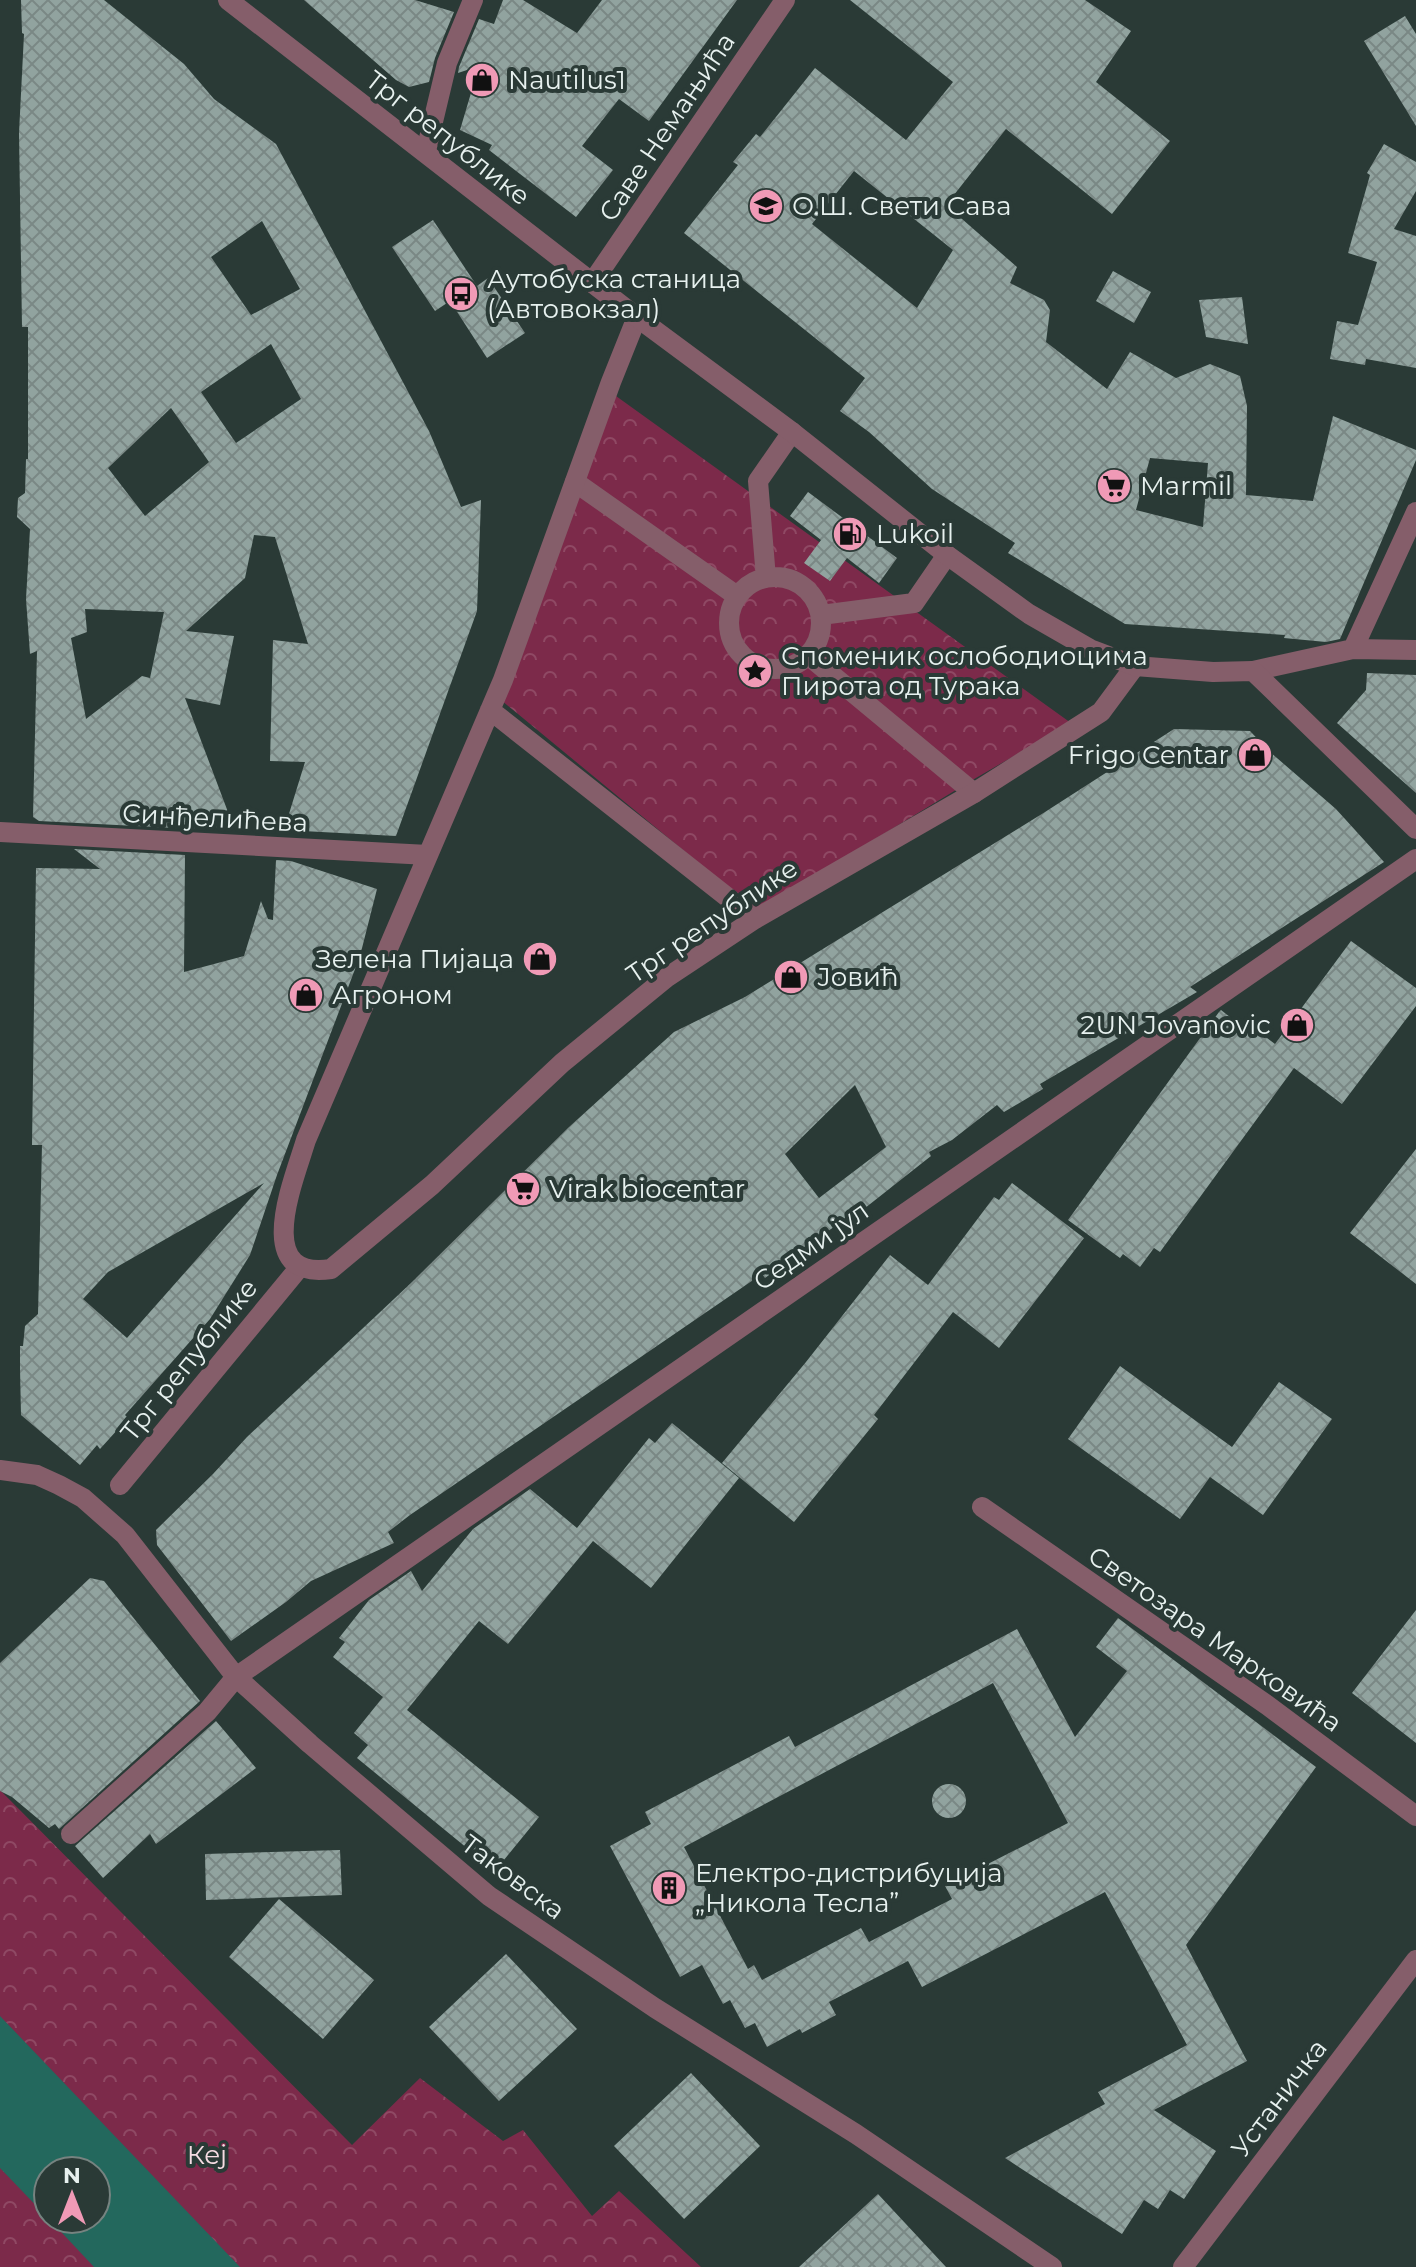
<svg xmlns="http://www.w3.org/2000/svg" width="1416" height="2267" font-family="Montserrat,sans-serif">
  <defs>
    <pattern id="park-crowns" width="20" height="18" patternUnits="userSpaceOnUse" patternTransform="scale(2)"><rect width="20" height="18" fill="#7c2a4a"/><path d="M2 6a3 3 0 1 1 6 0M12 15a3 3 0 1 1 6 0" fill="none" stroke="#8f4964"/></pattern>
    <pattern id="building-cross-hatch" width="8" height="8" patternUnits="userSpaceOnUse" patternTransform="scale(2)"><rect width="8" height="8" fill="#91a39f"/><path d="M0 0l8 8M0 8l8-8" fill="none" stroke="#7a8885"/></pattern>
  </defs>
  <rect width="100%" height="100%" fill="#2a3a36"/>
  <path fill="url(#park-crowns)" fill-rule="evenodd" d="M609 391 1071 723 969 782 757 911 490 691Z
    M0 1790 352 2145 420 2078 503 2141 523 2130 592 2216 619 2191 701 2267H0ZM48 2171H96V2219H48Z"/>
  <path fill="#23685d" d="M0 2016 240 2267H94L49 2219H96V2171H48V2218L0 2168Z"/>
  <path fill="url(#building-cross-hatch)" fill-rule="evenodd" d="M21 0H104L184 64 214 99 276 144 429 431 461 507 481 500 477 611 396 836 284 830 305 762 270 761 273 640 308 644 275 537 254 535 245 578 186 631 234 636 220 705 185 698 234 828 195 826 194 829 39 821 33 817 37 651 30 654 26 599 30 529 17 517 18 498 25 493 26 459H28V327H22L19 133 24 34 22 33ZM262 221 300 289 251 315 211 257ZM271 344 301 399 236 443 201 392ZM171 408 209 462 145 516 108 468ZM85 609 164 612 150 678 142 676 86 719 71 638 87 632Z
    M304 0H415L454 12 435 58 429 82 409 87 396 80Z
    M503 0H523L577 33 602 0H737L649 121 619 99 582 146 613 170 576 217 489 150 492 145 460 130 479 66 458 73 459 67 479 19 494 24Z
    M850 0H1085L1131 31 1096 82 1170 141 1112 214 1006 129 946 205 1017 267 1010 283 1044 300 1050 310 1046 342 1107 389 1130 352 1176 378 1210 364 1240 376 1247 406 1246 495 1313 501 1333 416 1416 450V460L1340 639 1326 642 1284 638 1285 635 1125 624 1008 553 1015 543 932 489 869 432 840 411 865 378 684 233 738 165 733 162 756 134 760 137 815 68 906 140 953 82ZM854 171 953 250 917 308 812 224ZM1150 458 1208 463 1203 527 1136 510Z
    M1405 16 1416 34V126L1364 41Z
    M1384 144 1416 162V191L1394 229 1416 236V368L1366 359 1365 365 1330 359 1337 321 1358 325 1377 262 1348 253 1370 175 1367 173Z
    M433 220 477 286 488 278 525 333 487 358 450 301 435 311 392 247Z
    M1113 271 1151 292 1134 323 1096 301Z
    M1242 297 1248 344 1206 337 1199 300Z
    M808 492 897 558 879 583 847 558 830 581 804 563 821 540 790 516Z
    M1367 673 1416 675V793L1337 723 1366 690Z
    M1174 729 1250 731 1270 752 1336 809 1384 862 1190 987 1197 992 1040 1084 1043 1089 1004 1112 997 1105 952 1140 929 1152 931 1156 860 1212 858 1209 765 1278 762 1274 410 1515 388 1532 394 1543 311 1581 286 1602 231 1641 157 1545 156 1530 213 1474 247 1437 411 1283 569 1127 674 1032 745 997 1045 812ZM855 1085 886 1147 819 1198 785 1154Z
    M74 849 185 855 184 972 244 956 261 901 268 919 273 920 276 860 291 861 377 889 360 956 277 1175 250 1255 210 1319 125 1415 128 1418 100 1449 97 1445 80 1465 21 1415 20 1369V1346H23L25 1326 38 1314 42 1145H32L36 868 100 869ZM264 1183 127 1338 83 1299 108 1272Z
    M1351 941 1416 988V1006L1342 1104 1294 1068 1160 1252 1154 1248 1140 1267 1123 1254 1120 1258 1068 1220 1219 1012 1221 1010 1244 1028 1247 1023 1275 1044Z
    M1416 1149V1284L1350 1233Z
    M1012 1183 1084 1238 999 1348 953 1312 874 1415 878 1419 794 1522 722 1463 806 1362 890 1255 928 1285 994 1197 999 1200Z
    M1120 1366 1232 1447 1279 1382 1332 1419 1263 1515 1210 1477 1180 1519 1068 1439Z
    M672 1423 739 1478 651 1588 593 1541 508 1644 479 1621 407 1710 539 1817 495 1871 357 1758 368 1745 354 1733 383 1697 333 1657 345 1642 339 1638 369 1600 411 1571 422 1591 473 1529 530 1489 577 1528 649 1438 655 1443Z
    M90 1578 104 1581 200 1701 59 1829 55 1824 49 1828 12 1797 0 1791V1663Z
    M1416 1610V1743L1352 1693Z
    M1118 1618 1316 1767 1186 1945 1247 2061 1154 2110 1216 2151 1184 2199 1170 2190 1158 2209 1144 2200 1122 2234 1005 2158 1105 2104 1098 2092 1187 2045 1105 1892 922 1987 908 1961 829 2002 836 2015 802 2033 800 2029 767 2047 755 2023 745 2028 730 2000 723 2004 702 1965 680 1977 610 1846 651 1824 645 1812 789 1736 795 1747 1017 1629 1075 1737 1127 1671 1096 1647ZM993 1683 1068 1823 945 1886 952 1899 869 1942 861 1928 762 1980 754 1965 748 1969 684 1847Z
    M216 1721 256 1768 156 1844 150 1834 103 1878 75 1846Z
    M932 1801a17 17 0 1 1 34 0a17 17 0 1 1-34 0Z
    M340 1850 342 1895 206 1900 205 1854Z
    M279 1899 374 1980 323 2039 229 1957Z
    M506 1954 577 2029 499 2101 429 2027Z
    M691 2073 760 2146 684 2219 614 2146Z
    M878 2194 946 2267H799Z"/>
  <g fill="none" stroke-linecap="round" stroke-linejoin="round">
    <path stroke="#855e6a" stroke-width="20" d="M575 482 737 596
      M729 623a46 46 0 1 1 92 0a46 46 0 1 1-92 0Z
      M766 578 758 481 792 432
      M821 615 914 603 947 555
      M809 656 974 793
      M120 1485 299 1268"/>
    <path stroke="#855e6a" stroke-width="20" d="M426 151 447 63 473 0
      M592 283 785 0
      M637 317 611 382 503 680 306 1140C294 1180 251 1281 331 1269L432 1185 562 1063 666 978 755 919 974 793 1101 712 1135 666
      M1353 649 1416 512
      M1253 671 1353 649 1416 650
      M490 710 755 919
      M0 832 428 855
      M0 1470 37 1475 59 1485 83 1498 125 1535 236 1677 310 1744 489 1896 655 2008 856 2134 1052 2267
      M982 1507 1267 1705 1416 1816
      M71 1834 207 1712 236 1677 1416 859
      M1183 2267 1416 1960"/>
    <path stroke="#855e6a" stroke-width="20" d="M228 0 630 312 792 432 947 555 1029 614 1090 649 1135 666 1213 672 1253 671 1416 829"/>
  </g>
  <defs>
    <g id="shop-disc" transform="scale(1.8)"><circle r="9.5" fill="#f09ab6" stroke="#2a3a36"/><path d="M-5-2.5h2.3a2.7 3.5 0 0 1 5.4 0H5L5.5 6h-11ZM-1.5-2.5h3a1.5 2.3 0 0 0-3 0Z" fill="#111"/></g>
    <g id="school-disc" transform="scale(1.8)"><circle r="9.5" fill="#f09ab6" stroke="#2a3a36"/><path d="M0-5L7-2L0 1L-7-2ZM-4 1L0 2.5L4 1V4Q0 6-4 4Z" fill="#111"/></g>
    <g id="bus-disc" transform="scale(1.8)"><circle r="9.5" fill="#f09ab6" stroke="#2a3a36"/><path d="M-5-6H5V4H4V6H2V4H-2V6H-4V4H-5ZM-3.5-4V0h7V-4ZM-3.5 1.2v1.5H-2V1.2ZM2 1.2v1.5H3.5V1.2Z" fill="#111"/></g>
    <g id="supermarket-disc" transform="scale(1.8)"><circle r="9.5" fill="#f09ab6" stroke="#2a3a36"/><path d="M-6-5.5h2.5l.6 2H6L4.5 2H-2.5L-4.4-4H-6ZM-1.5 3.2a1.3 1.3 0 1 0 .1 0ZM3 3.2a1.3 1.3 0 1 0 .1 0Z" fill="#111"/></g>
    <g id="fuel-disc" transform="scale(1.8)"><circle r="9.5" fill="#f09ab6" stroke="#2a3a36"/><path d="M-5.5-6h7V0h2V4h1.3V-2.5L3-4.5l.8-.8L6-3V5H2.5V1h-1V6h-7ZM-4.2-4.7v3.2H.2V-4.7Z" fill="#111"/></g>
    <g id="sight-disc" transform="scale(1.8)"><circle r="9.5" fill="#f09ab6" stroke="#2a3a36"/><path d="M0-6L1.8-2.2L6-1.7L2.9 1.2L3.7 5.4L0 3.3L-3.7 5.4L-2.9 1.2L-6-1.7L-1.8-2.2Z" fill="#111"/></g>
    <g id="building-disc" transform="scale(1.8)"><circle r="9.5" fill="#f09ab6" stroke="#2a3a36"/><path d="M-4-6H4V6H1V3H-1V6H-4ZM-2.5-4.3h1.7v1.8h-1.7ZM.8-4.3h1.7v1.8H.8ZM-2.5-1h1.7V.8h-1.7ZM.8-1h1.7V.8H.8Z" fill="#111"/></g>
  </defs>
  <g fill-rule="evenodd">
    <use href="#shop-disc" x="482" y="80"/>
    <use href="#school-disc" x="766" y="206"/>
    <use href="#bus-disc" x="461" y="294"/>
    <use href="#supermarket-disc" x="1114" y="486"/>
    <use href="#fuel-disc" x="850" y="534"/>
    <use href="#sight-disc" x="755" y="671"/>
    <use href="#shop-disc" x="1255" y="755"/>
    <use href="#shop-disc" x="540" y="959"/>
    <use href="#shop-disc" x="791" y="977"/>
    <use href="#shop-disc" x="306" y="995"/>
    <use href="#shop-disc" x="1297" y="1025"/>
    <use href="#supermarket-disc" x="523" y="1189"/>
    <use href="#building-disc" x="669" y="1888"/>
  </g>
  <g text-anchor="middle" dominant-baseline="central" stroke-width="8" stroke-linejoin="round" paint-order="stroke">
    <g font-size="26" fill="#e7f1ef" stroke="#2a3a36" text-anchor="start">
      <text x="508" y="80">Nautilus1</text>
      <text x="792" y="206">О.Ш. Свети Сава</text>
      <text x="487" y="279">Аутобуска станица<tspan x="487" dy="30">(Автовокзал)</tspan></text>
      <text x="1140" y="486">Marmil</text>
      <text x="876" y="534">Lukoil</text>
      <text x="781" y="656">Споменик ослободиоцима<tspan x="781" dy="30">Пирота од Турака</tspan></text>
      <text x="1229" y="755" text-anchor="end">Frigo Centar</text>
      <text x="514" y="959" text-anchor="end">Зелена Пијаца</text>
      <text x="817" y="977">Јовић</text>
      <text x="332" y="995">Агроном</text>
      <text x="1271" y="1025" text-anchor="end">2UN Jovanovic</text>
      <text x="549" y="1189">Virak biocentar</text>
      <text x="695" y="1873">Електро-дистрибуција<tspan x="695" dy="30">„Никола Тесла”</tspan></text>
    </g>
    <g font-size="26" fill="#e7f1ef" stroke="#2a3a36">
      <text transform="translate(667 127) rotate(-56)">Саве Немањића</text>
      <text transform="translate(448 138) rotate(38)">Трг републике</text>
      <text transform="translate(215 818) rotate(3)">Синђелићева</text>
      <text transform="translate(712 921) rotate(-34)">Трг републике</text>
      <text transform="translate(811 1246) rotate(-35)">Седми јул</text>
      <text transform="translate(189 1360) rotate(-51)">Трг републике</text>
      <text transform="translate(1215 1639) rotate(35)">Светозара Марковића</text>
      <text transform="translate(513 1877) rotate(37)">Таковска</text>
      <text transform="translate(1279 2098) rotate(-53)">Устаничка</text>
    </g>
    <g font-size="26" fill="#f6dce3" stroke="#2a3a36">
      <text x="207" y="2155">Кеј</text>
    </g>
  </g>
  <g transform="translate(72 2195)"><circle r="38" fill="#2a3a36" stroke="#768380" stroke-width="2"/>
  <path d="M0-6L14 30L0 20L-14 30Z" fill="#f09ab6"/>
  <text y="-12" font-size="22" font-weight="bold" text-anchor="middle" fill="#e7f1ef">N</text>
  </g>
</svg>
